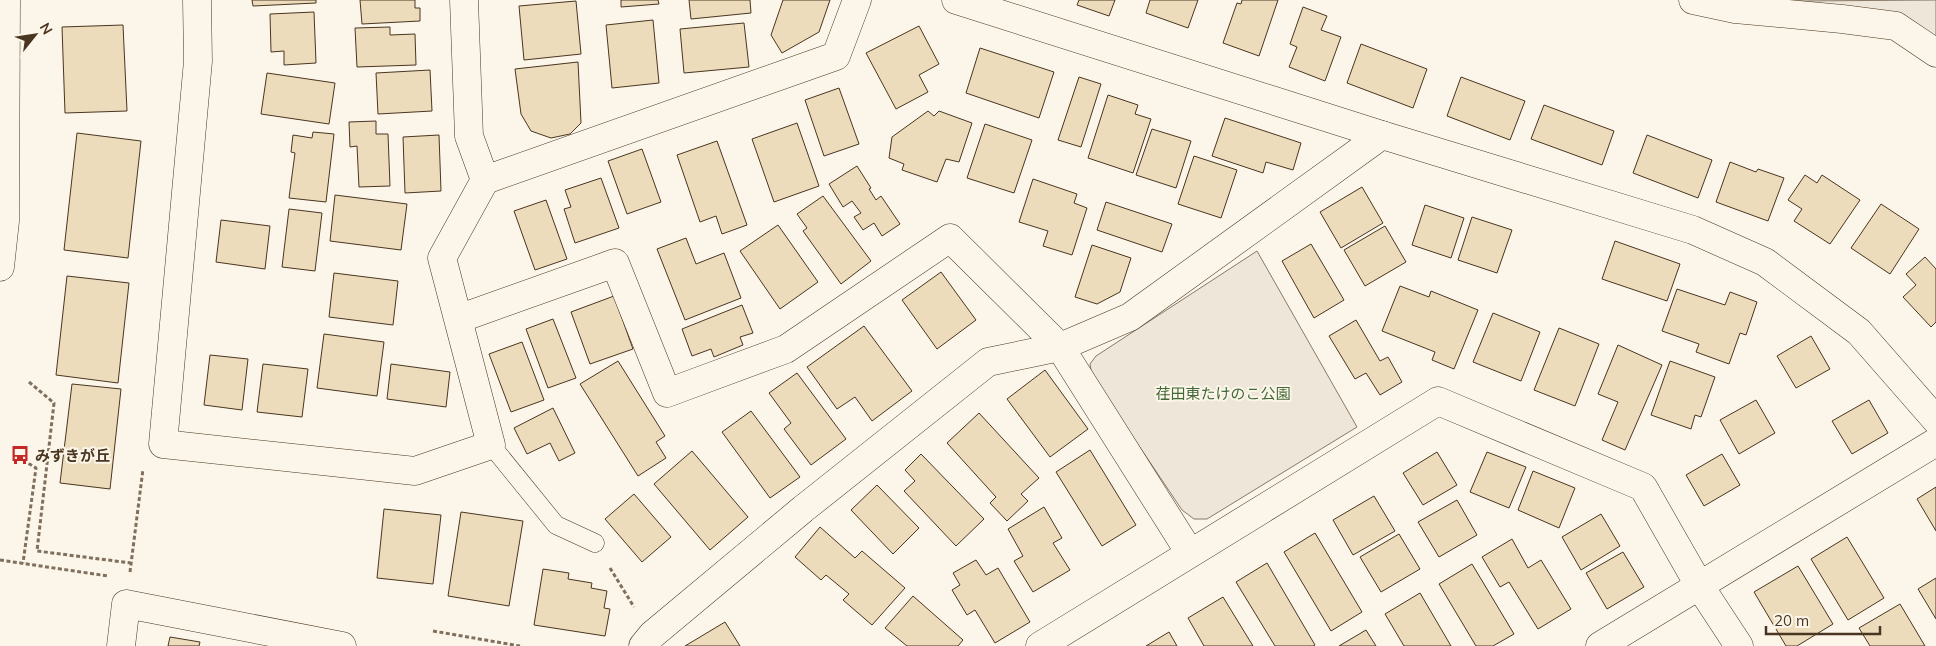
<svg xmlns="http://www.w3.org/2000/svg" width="1936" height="646" font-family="Mulish,'Noto Sans JP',sans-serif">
  <rect width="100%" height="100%" fill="#fbf6e9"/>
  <path fill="#ede6d9" stroke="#887966" d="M1936 0V40L1900 20 1795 1Z
    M1257 251 1357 427 1207 519H1194L1182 510 1092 376 1090 364 1096 356Z"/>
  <path fill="#ecdcbc" stroke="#4a3520" d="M252 0H316V3L253 6Z
    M360 0H415V8H420V21L362 24Z
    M621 0H658L659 4 621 7Z
    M689 0H750L751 13 691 19Z
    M783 0H830L819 32 782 53 771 35Z
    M1079 0H1115L1109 16 1077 5Z
    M1150 0H1198L1188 28 1146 13Z
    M1242 0H1278L1259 56 1223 43 1237 3 1241 4Z
    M576 1 581 54 524 60 519 6Z
    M1303 7 1327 16 1321 30 1341 37 1325 81 1289 67 1297 47 1290 44Z
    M314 12 316 63 284 65V51L271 52 270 14Z
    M653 20 659 83 612 88 606 25Z
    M744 23 749 67 684 73 680 29Z
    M123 25 127 111 65 113 62 27Z
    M919 26 939 64 919 75 928 92 896 109 866 53Z
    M390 27V35L415 34 416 65 357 67 355 28Z
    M1361 44 1427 69 1413 108 1347 83Z
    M980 48 1054 72 1039 118 966 93Z
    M578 62 581 123 570 134 551 138 531 131 521 114 515 69Z
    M430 70 432 111 378 114 376 73Z
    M267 73 335 83 329 124 261 114Z
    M1079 77 1101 84 1081 147 1058 140Z
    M1461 77 1525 101 1510 140 1447 116Z
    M839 88 859 144 824 156 805 100Z
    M1108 95 1138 105 1135 114 1151 119 1133 173 1088 158Z
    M1544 105 1614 131 1602 165 1531 139Z
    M928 111 934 116 939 111 972 123 959 162 946 159 937 182 902 170 904 164 889 158 892 137Z
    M1225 118 1301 143 1293 170 1266 162 1263 173 1212 156Z
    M376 121V134H388L390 186 359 187 357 146 350 147 349 122Z
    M797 123 819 186 774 202 752 139Z
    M985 124 1032 140 1014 193 967 178Z
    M1152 129 1191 141 1176 188 1136 175Z
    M313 132 334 134 326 202 289 198 295 153 291 152 293 135 312 138Z
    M77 133 141 141 128 258 64 250Z
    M439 135 441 191 405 193 403 137Z
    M1647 135 1712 160 1698 198 1633 173Z
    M717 141 747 225 722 234 716 216 700 222 677 155Z
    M642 149 661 202 627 214 608 161Z
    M1194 156 1237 170 1221 218 1178 204Z
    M1730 162 1756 172 1758 169 1784 178 1768 221 1716 202Z
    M857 166 871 188 869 189 876 200 881 196 900 224 882 236 874 223 863 230 854 217 861 213 852 201 843 207 829 184Z
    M1805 175 1817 183 1822 175 1860 200 1830 244 1794 221 1802 209 1788 200Z
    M601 178 619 228 575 243 564 209 571 207 565 190Z
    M1033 179 1077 194 1074 203 1087 208 1072 255 1043 246 1048 231 1019 222Z
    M1362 187 1383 223 1341 248 1320 212Z
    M335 195 407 204 401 250 330 241Z
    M823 196 871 261 841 284 803 231 807 228 797 214Z
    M546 200 567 259 535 270 514 211Z
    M1106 202 1172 224 1162 252 1097 230Z
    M1881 204 1919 229 1890 274 1851 248Z
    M1425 205 1464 218 1451 258 1412 245Z
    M289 209 322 213 315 271 282 267Z
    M1472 217 1512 230 1497 273 1458 260Z
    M221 220 270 226 265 269 216 262Z
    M778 225 818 282 780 309 740 251Z
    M1385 226 1406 262 1365 286 1344 250Z
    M686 238 696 264 724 253 741 298 685 320 657 249Z
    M1615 241 1680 264 1667 301 1602 279Z
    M1311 244 1344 300 1314 318 1282 261Z
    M1092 245 1131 258 1120 292 1097 304 1075 297Z
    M1925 257 1936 269V322L1931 327 1903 297 1916 285 1906 274Z
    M941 272 976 320 937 349 902 300Z
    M334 273 398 281 393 325 329 317Z
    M67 276 129 283 118 383 56 375Z
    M1400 286 1429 297 1431 291 1478 310 1454 369 1432 360 1435 352 1382 331Z
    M1677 289 1725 305 1730 292 1757 302 1746 335 1740 333 1729 364 1696 352 1699 344 1662 331Z
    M614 296 633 349 590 364 571 312Z
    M742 305 753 333 740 337 743 345 714 357 711 349 692 356 682 329Z
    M1493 313 1540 332 1521 381 1473 362Z
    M553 319 576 378 548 388 526 329Z
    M1356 320 1380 361 1388 357 1402 382 1380 395 1366 373 1355 379 1329 336Z
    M864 326 912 391 872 421 855 397 837 409 807 367Z
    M1559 328 1599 344 1575 406 1534 390Z
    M324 334 384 342 377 396 317 388Z
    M1811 336 1830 369 1796 388 1777 356Z
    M522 342 544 400 511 412 489 354Z
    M1618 345 1662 365 1625 450 1602 440 1618 402 1598 394Z
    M210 355 248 359 242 410 204 405Z
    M618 361 665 436 656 442 666 458 638 476 580 384Z
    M1670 361 1715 377 1701 417 1695 415 1691 429 1651 415Z
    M263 364 308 369 302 417 257 412Z
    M391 364 450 372 446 407 387 399Z
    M1045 370 1088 429 1050 457 1007 399Z
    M797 373 846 439 811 465 784 429 791 423 769 393Z
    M72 384 121 389 110 489 60 483Z
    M1756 400 1775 433 1739 454 1720 420Z
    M1869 400 1888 433 1852 454 1832 421Z
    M553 408 575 453 559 461 550 443 527 454 514 428Z
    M751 411 800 477 770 498 722 432Z
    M979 413 1039 478 1021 494 1028 501 1007 521 990 503 996 497 947 443Z
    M1090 450 1136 525 1102 546 1056 472Z
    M692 451 748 517 710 550 654 484Z
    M1437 452 1457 485 1423 505 1403 473Z
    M1487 452 1526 467 1509 508 1470 492Z
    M921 454 984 519 956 546 904 491 915 481 905 470Z
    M1722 454 1740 485 1704 506 1686 475Z
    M1533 471 1575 488 1559 528 1518 510Z
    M877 485 919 528 893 554 851 510Z
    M1936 487V531L1917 499Z
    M634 494 671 537 642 562 605 519Z
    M1374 496 1395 531 1353 555 1333 520Z
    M1457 500 1477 535 1439 557 1418 522Z
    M1044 507 1062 538 1053 543 1070 570 1033 592 1014 561 1023 556 1008 529Z
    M384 509 441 515 433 584 377 578Z
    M461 512 523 521 509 606 448 596Z
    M1601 514 1620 546 1581 570 1562 537Z
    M820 527 855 558 862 551 905 588 872 625 843 600 849 594 826 575 821 580 795 557Z
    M1315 533 1362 612 1331 631 1284 552Z
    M1399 534 1420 569 1381 592 1360 557Z
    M1847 537 1884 598 1848 620 1811 559Z
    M1512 539 1528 568 1541 560 1571 609 1538 629 1509 582 1500 587 1482 557Z
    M1623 552 1644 587 1607 609 1586 573Z
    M976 560 986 575 998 568 1030 622 995 643 975 610 967 615 952 590 960 585 953 573Z
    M1267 563 1315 645 1313 646H1275L1236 582Z
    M1472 564 1514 634 1493 646H1476L1439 584Z
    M1798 566 1833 624 1797 646H1786L1754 592Z
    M543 569 569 573 568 579 592 583 591 588 607 591 604 608 610 609 605 636 534 625Z
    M1936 578V619L1918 589Z
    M1420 593 1451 646H1404L1385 614Z
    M913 596 963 640 958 646H907L885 628Z
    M1223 597 1253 646H1204L1188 618Z
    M1900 604 1925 646H1870L1859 628Z
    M725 622 740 646H685Z
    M1366 630 1376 646H1339Z
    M1169 632 1177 646H1146Z
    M170 637 200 642 199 646H168Z"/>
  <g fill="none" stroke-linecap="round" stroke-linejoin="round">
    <g stroke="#4a3520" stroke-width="19">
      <path id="service" d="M491 445 556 525 595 543"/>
    </g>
    <g stroke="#4a3520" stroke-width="29">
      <path id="minor" d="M197 0 198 61 163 444 415 471 491 445 442 258 485 180 469 136 464 0
        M1693 0 1735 9 1842 19 1896 26 1936 53
        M485 180 836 56 857 0
        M458 319 615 263 667 393 786 349 950 238 1060 347 1190 553
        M121 646 126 604 342 646
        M643 646 652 635 803 509 988 362 1060 347 1130 317 1382 135
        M1040 646 1438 401 1643 487 1699 585 1739 646
        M1600 646 1936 442"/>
    </g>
    <g stroke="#4a3520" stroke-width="29">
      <path id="tertiary" d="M956 0 1382 135 1693 230 1765 262 1859 332 1936 420
        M0 267 5 221 6 0"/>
    </g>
    <path stroke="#7f6f5c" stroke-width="3" stroke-dasharray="4 2.5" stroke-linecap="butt" d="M29 382 54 403 37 551 131 563
      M23 460 36 468 23 563
      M0 560 108 576
      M610 568 634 607
      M130 572 143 469
      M433 631 520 646"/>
    <use href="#service" stroke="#fbf6e9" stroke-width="18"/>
    <use href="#minor" stroke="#fbf6e9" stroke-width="28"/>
    <use href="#tertiary" stroke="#fbf6e9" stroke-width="28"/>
  </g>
  <defs>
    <g id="bus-bare" transform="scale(1.5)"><path d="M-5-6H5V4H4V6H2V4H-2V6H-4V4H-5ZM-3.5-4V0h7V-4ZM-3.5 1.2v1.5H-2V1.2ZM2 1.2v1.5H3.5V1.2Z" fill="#c62828" stroke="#fbf6e9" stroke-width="2.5" paint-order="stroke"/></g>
  </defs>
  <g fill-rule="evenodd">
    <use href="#bus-bare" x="20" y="455"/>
  </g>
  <g text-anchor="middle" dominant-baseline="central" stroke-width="4" stroke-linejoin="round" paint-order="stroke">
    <g font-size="15" fill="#436837" stroke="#fbf6e9">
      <text x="1223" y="393">荏田東たけのこ公園</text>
    </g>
    <g font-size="15" font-weight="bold" fill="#4a3520" stroke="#fbf6e9" text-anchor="start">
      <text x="35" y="455">みずきが丘</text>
    </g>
  </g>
  <g transform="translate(35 35) rotate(60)" stroke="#fbf6e9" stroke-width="4" paint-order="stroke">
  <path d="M0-4L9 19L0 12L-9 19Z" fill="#4a3520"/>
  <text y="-8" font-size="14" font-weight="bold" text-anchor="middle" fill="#4a3520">N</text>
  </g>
  <path d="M1766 626v8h114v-8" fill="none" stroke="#4a3520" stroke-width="2.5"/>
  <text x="1774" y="626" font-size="15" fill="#4a3520" stroke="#fbf6e9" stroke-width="4" paint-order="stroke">20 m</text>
</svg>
